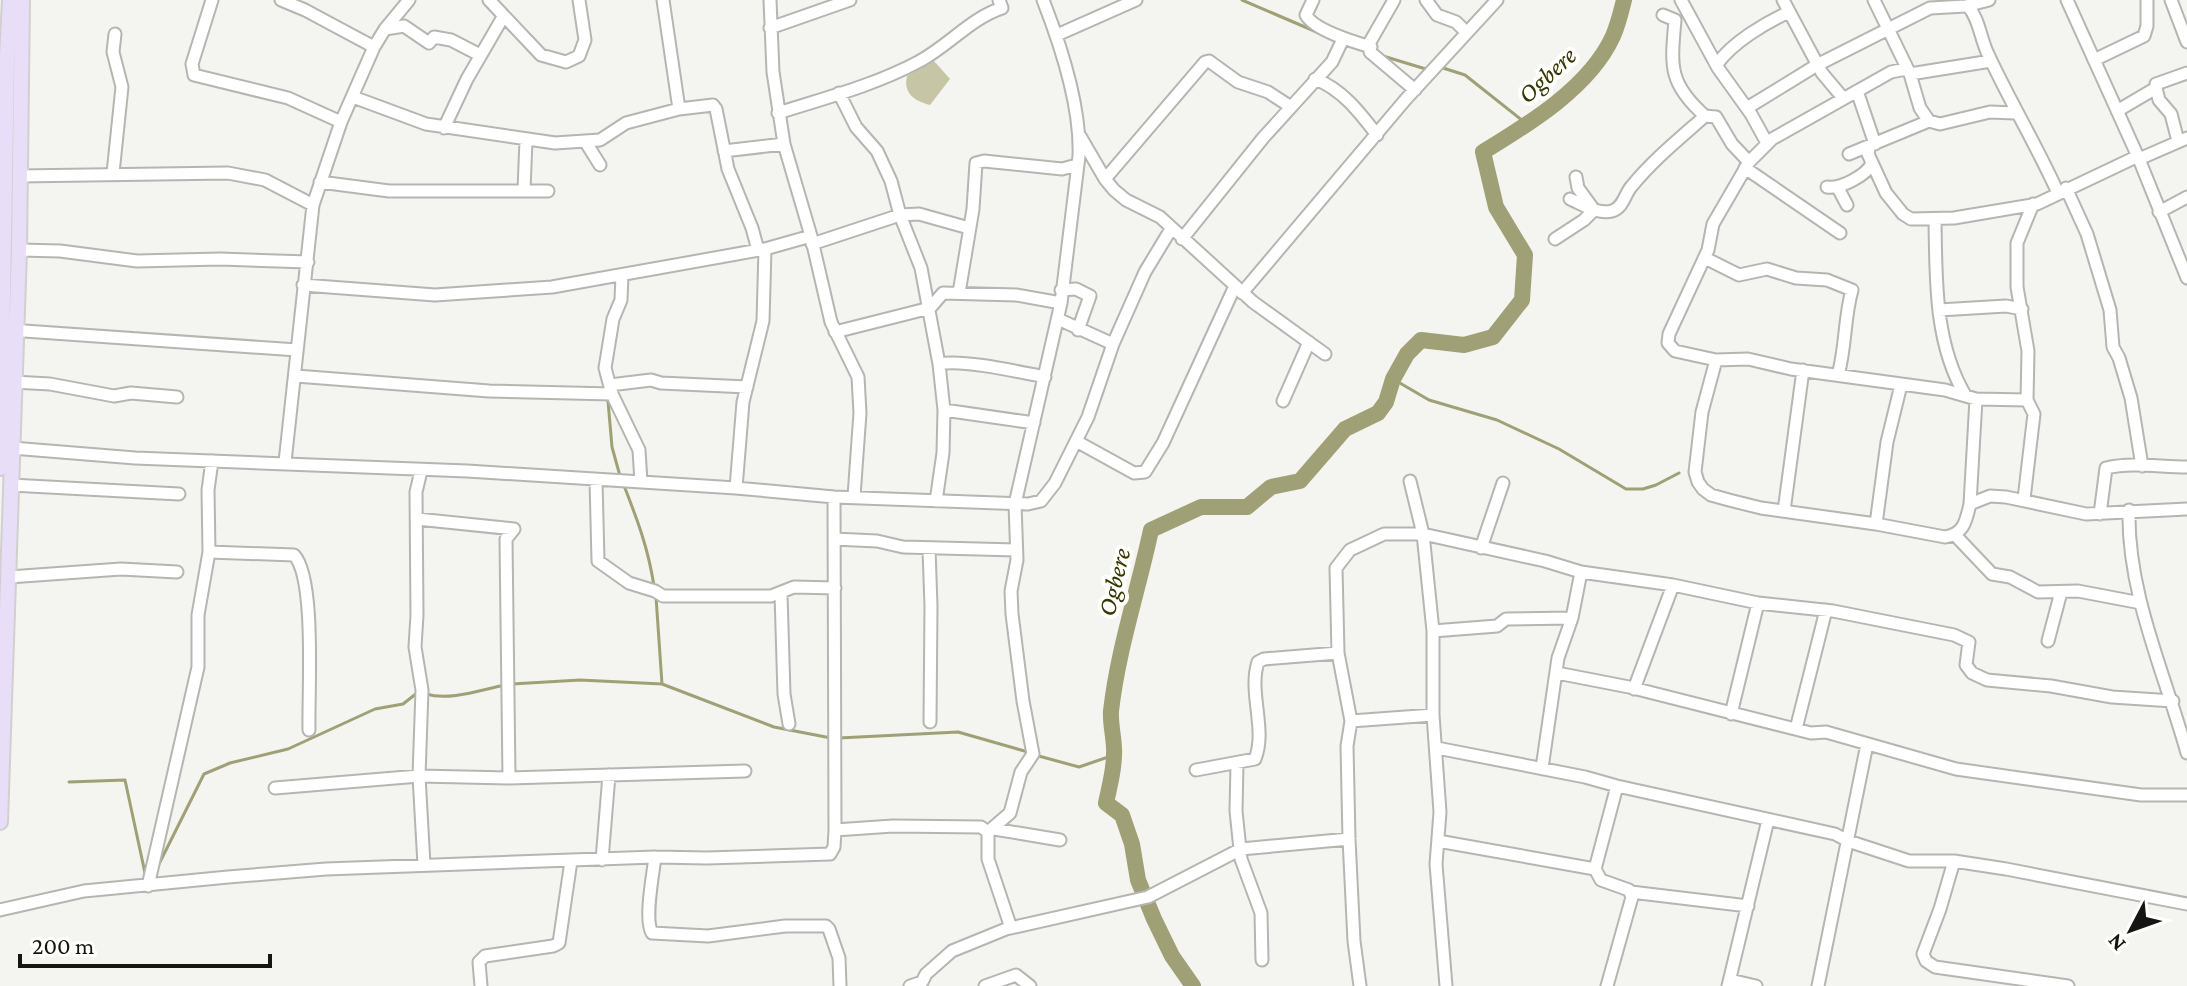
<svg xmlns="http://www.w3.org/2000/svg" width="2187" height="986" font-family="'Crimson Pro',serif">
  <rect width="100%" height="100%" fill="#f4f4f0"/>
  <path fill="#c6c6a7" d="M934 61 950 79 930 105C914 101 903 93 907 76Z"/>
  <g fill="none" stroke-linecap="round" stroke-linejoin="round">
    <path stroke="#a0a076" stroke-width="3" d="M1242 0 1319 33
      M1383 56 1429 70
      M1440 67 1465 75 1528 125
      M1393 379 1429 400 1497 420 1559 449 1626 489H1643L1656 485 1679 473
      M608 401 612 447 620 476
      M623 483C637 519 648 547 654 586
      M656 597 662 684
      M512 684 580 680 662 684 774 727 831 738
      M426 694C450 701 480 690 505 685
      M839 738 958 732 1028 752
      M1035 755 1079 767 1114 755
      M69 782 125 780 145 873
      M156 870 204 774 230 763 288 749 375 709 403 704 417 693"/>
    <path stroke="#a0a076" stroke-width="16" d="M1193 986 1172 956 1154 919 1138 880 1132 844 1122 815 1106 803C1109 788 1114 771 1114 755 1115 740 1110 726 1111 711 1118 649 1138 591 1151 530L1201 507H1247L1271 487 1300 481 1345 429 1378 413 1386 402 1393 379 1407 354 1421 340 1464 345 1493 337 1522 300 1525 255 1496 207 1483 152C1529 124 1590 87 1613 36 1618 25 1621 12 1624 0"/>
    <g stroke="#b5b5b1" stroke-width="15">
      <path id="minor" d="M212 0 192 64 194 75 288 98 341 122
        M281 0 305 10 374 47
        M489 0 541 55 566 62 579 56 585 40 579 0
        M663 0 679 109
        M770 0 773 72 784 144 811 236 831 322 858 377 860 413 854 496
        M1313 0 1306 15C1314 30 1354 42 1371 47
        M1394 0 1370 42V52L1415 90
        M1426 0 1437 15 1456 22 1466 32
        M1681 0 1718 68 1751 114 1767 143
        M1783 0 1822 73 1843 98
        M1874 0 1910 74 1920 108 1929 121 1940 124 1990 112 2015 113
        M2067 0 2139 159 2187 278
        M2171 0 2187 42
        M1968 6C1979 19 1980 36 1987 52 2009 100 2036 144 2058 193
        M1663 15 1675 20C1671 66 1668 83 1705 116L1716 117 1732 144 1749 162
        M770 28 850 0
        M385 29 404 26 429 43 434 37 451 40 480 55
        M1057 35 1136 0
        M2094 60 2144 36 2147 26V0
        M1717 64C1733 42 1765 23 1789 12
        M1906 69 1891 72 1772 139 1749 162 1713 224 1708 250 1669 334 1668 343 1675 351 1716 360 1748 359 1791 369 1945 390 1976 399 2027 400
        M1910 74 1991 61
        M1315 79C1342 89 1360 113 1377 135
        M2156 88 2159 100 2171 114 2178 141
        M1857 91 1875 144
        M839 93 856 127 877 151 891 181 900 215 921 268 939 364 944 410 943 453 936 501
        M353 97 426 124 555 143 600 140 626 123 679 109 713 105 716 109 728 169 752 228 758 250
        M1747 108 1817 65 1930 8 1966 6 1989 0
        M2117 111 2156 88V84L2187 73
        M778 113C825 98 875 85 918 62 947 47 971 18 1002 8L999 0
        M444 128 467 79 503 17
        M1080 136 1105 179 1114 190 1126 200 1160 217 1253 302 1325 354
        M585 141 600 165
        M1869 148 1868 154 1886 193 1903 214 1911 219 1954 218 2037 204 2136 157
        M724 151 784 144
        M1849 154 1929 121
        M2139 159 2187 138
        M1745 168 1840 233
        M113 173 122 87 113 52 115 34
        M19 176 228 173 265 180 313 205
        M1105 179 1205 62 1209 61 1238 82 1268 92 1291 107
        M320 182 389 191H548
        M1827 187C1841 189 1867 175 1872 163
        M1838 188 1847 205
        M2066 188 2087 234 2110 310 2113 347 2119 358 2131 398 2142 466
        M524 190 526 140
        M1570 199C1582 204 1598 215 1612 211 1623 208 1625 194 1631 187 1653 160 1679 139 1705 116
        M2159 212 2187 197
        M1935 219C1936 278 1934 342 1965 395
        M1182 239 1263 138 1332 62 1343 39
        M1555 239 1584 220 1594 210 1578 188 1576 177
        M812 244 900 215 919 214 969 228
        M19 250 60 251 137 261 220 259 308 262
        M1705 258 1739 275 1767 269 1796 278 1827 280 1852 290C1844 318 1846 347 1838 375
        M622 275 621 300 613 319 605 368 612 394 639 450 641 482
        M303 285 435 295 552 287 765 249 811 236
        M1061 290 1076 289 1090 296 1078 330
        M959 293 973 209 976 163 984 161 1062 169 1077 165
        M1242 293 1406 99 1497 0
        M1939 310 2006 306 2022 309
        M1058 319 1113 344
        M10 330 297 350
        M835 332 930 308 943 293 1016 295 1061 303
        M1716 360 1702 412 1695 472 1698 482 1703 489 1711 495 1729 500 1761 508 1876 524 1945 537C1964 534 1966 521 1970 504L1990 496 2006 497 2086 514 2187 509
        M939 364C963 359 1019 372 1045 377
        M296 376 489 391 612 394
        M13 382 50 384 114 396 131 393 177 397
        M610 385 651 380 661 383 747 387
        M1283 401 1309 342
        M944 410 1034 423
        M1076 441 1134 473 1145 472 1163 443 1235 286
        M12 448 135 458 467 471 736 488 834 497 1028 504 1041 501 1055 483 1088 417 1113 344 1145 272 1171 229
        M285 462 313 205 341 122 374 47 385 29 409 0
        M421 471 416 492 417 615 415 647 422 690 419 776 424 865
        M596 480 598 561 629 583 655 591 663 596H771L794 587 835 588
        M1410 481 1423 534 1433 631V715L1440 812 1436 864 1446 986
        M11 485 179 494
        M736 488 743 402 763 321 765 249
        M2024 499 2034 414 2027 400 2028 351 2017 287V243L2033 204
        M1970 504 1976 399
        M2129 510C2127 593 2165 674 2187 753
        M1784 511 1803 370
        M2100 514 2106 468C2133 462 2159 467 2187 467
        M417 519 514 529
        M1876 524 1887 442 1901 385
        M1955 535 1992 574 2010 577 2038 592 2078 591 2141 603
        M834 539 877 541 903 547 1016 550
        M1481 548 1503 483
        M929 549 931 606 930 722
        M209 552 294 555C316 578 308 694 309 730
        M9 577 121 569 177 572
        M1673 585 1758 603 1833 611 1954 635 1969 642 1966 665 1972 673 1987 680 2051 686 2112 697 2173 701
        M781 594 784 694 789 724
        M1433 631 1497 626 1506 619 1572 618
        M2048 641 2061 592
        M1557 673 1629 687 1811 733 1826 732 1956 769 2141 795H2187
        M1731 714 1758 603
        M1351 721 1433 715
        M1796 729 1826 610
        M1437 748 1585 777 1617 786 1835 834 1848 841 1909 861H1954L2006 869 2187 904
        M1237 764 1236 811 1241 859 1261 913 1262 960
        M1542 768 1558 658 1572 618 1581 572
        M1196 770 1255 759C1267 730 1248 692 1258 662L1264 659 1338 653
        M509 778 506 539 514 529
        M275 788 419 776 509 778 745 771
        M994 829 1060 840
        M835 830 893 826 981 827 988 832V859L1011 928
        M988 832 1010 813 1021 772 1033 754 1023 701 1012 614 1011 591 1017 560 1015 504 1061 303 1079 156C1081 107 1061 46 1043 0
        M1438 841 1595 869
        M655 857C653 875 644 919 652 933L708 936 785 926H826L829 929 839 958 840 986
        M602 860 609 775
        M1954 861 1940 909 1923 954 1926 961 1935 967 2068 986
        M148 886 198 667V615L209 552 208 490 212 461
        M1631 892 1748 906
        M0 910 84 891 228 877 326 869 655 857 707 858 830 854 834 847 835 830 834 497
        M1730 980 1756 986
        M481 986 479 962 485 956 553 946 559 943 571 861
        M910 986 922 982 926 974 952 951 1006 929 1148 897 1241 849 1349 839
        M985 986 1016 975 1030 986
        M1360 986 1354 941 1349 839 1347 746 1351 721 1338 653 1336 568 1350 550 1384 534H1423L1545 561 1581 572 1673 585 1634 689
        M1607 986 1632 897 1629 890 1601 880 1595 869 1617 786
        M1728 986 1768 820
        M1818 986 1867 744"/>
    </g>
    <g stroke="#d0d0d0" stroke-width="18">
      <path id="major" d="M0 468 7 57 10 0
        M0 822 19 250 22 0"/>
    </g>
    <use href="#minor" stroke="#fff" stroke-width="11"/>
    <use href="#major" stroke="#e9def7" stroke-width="14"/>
  </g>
  <g text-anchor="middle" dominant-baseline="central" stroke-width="8" stroke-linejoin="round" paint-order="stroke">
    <g font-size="26" font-style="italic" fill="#383600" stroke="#fffffe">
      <text transform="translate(1547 75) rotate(-43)">Ogbere</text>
      <text transform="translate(1114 582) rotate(-76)">Ogbere</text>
    </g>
  </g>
  <g transform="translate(2131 930) rotate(229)" stroke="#fffffe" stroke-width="6" paint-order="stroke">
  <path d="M0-6L14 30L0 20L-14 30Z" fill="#151514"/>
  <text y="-12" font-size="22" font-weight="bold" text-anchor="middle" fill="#151514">N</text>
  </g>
  <path d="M20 954v12h250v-12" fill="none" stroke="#151514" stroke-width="4"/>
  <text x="32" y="954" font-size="24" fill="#151514" stroke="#fffffe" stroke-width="6" paint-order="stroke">200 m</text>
</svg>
